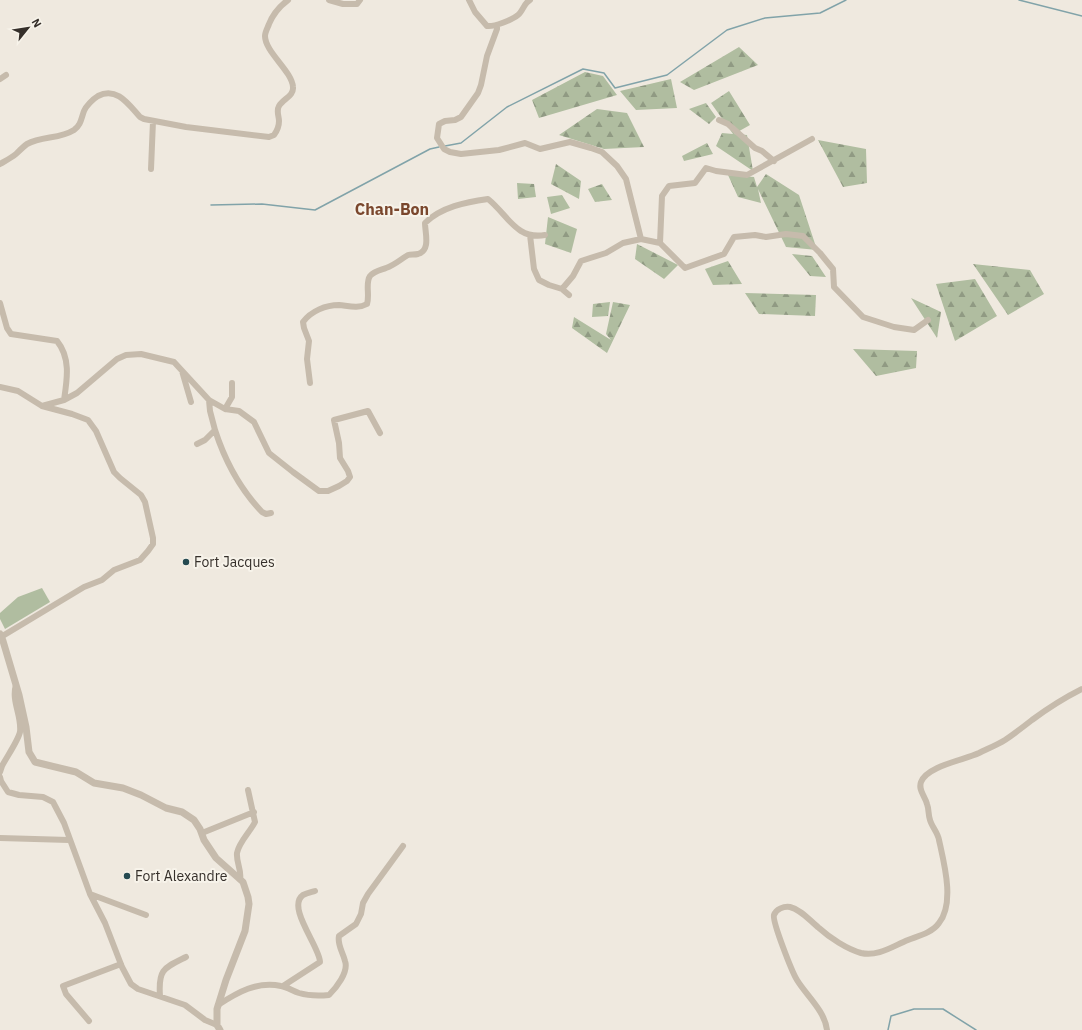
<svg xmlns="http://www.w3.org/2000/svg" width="1082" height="1030" font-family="'IBM Plex Sans',sans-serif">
  <defs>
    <pattern id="forest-firs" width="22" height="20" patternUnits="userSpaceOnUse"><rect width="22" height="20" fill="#b0bda0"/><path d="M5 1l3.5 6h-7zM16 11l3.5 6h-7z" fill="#909a83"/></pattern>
  </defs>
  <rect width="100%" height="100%" fill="#efe9df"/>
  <path fill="#b0bda0" d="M42 588 50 602 5 629 0 619V613L18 597Z"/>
  <path fill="url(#forest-firs)" d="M739 47 758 65 694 90 680 82Z
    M585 72 603 76 617 95 539 118 532 100Z
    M671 79 677 108 636 110 620 91Z
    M729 91 750 125 734 134 747 135 753 171 716 146 722 133 733 134 711 103Z
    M706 103 716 117 709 124 689 109Z
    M597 109 627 113 644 147 604 149 559 135Z
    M818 140 866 149 867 183 843 187Z
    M707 143 713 154 684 161 682 156Z
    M556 164 581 181 579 199 551 184Z
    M766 174 799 195 817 250 786 247 758 189 761 203 738 197 728 175 754 177 757 187Z
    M517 183 534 184 536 197 518 199Z
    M602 184 612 200 595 202 588 189Z
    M562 195 570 208 551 214 547 197Z
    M548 217 577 229 571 253 545 244Z
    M637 244 678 265 664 279 635 259Z
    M792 254 812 256 826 277 810 276Z
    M728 261 742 284 713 285 705 269Z
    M973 264 1030 270 1044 294 1008 315Z
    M975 279 997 316 955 341 936 284Z
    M745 293 816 295 815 316 759 314Z
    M911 298 941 312 937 338Z
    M610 302 608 316 592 317 593 304Z
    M613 302 630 305 607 353 572 328 574 317 611 340 606 334Z
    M853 349 917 351 916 368 876 376Z"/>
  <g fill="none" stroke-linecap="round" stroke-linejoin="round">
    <path stroke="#81a3a9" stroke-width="1.5" d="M1019 0 1082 16
      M445 146 461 143 507 107 583 69 604 73 615 88 667 75 727 30 765 18 820 13 846 0
      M211 205 262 204 315 210 430 149 439 147
      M888 1030 891 1016 914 1009H943L976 1030"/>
    <path stroke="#c6bbac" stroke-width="6" d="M329 0 343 4H357L360 0
      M469 0 475 12 487 26C494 27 512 20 518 15 523 11 524 3 530 0
      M497 25V29L487 56 481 85 478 93 461 117 455 120 445 121 439 124 437 138 444 149 450 152 461 154 499 150 525 143 540 149 570 142 591 148 602 152 617 166 626 179 641 239 623 243 606 253 581 261 573 276 562 289
      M0 79 6 75
      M719 120 728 124 755 148 762 151 774 161
      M0 164C5 161 11 158 16 154 19 151 23 147 27 144 42 136 60 139 74 130 81 125 81 119 84 111 86 106 93 99 98 96 117 86 129 105 140 117L144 119 186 127 269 137 274 135C277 131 279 126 279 121 279 116 276 111 279 106 283 99 294 96 293 87 292 71 265 52 265 36 265 32 268 27 269 24 273 14 280 6 288 0
      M151 169 153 121
      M530 235 534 269 539 280 549 285 562 289 569 295
      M641 239 660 243 685 268 724 254 734 237 755 235 766 237 786 234 803 236 820 253 833 269 834 287 863 317 894 327 914 330 928 320
      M660 243 662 196 669 186 695 183 706 168 716 171 747 175 812 139
      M0 303 7 328 11 334 57 341C71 358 67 380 64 400
      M182 371 191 402
      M310 383 307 359 309 341 304 328 303 322C311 311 326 305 339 305 349 306 358 309 367 304 370 295 365 283 370 276 374 271 381 270 386 268 395 265 401 259 408 255 411 254 414 255 418 254 431 250 425 233 425 223 441 207 466 202 488 199 508 215 516 240 545 235
      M0 387 18 391 42 406 72 414 88 420 96 431 114 472 120 478 141 495 145 502 153 538V544L148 551 140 560 114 570 102 580 84 587 1 637
      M42 406 64 400 77 393 117 359 126 355 141 354 174 362 209 400 225 409 239 411 254 422 269 453 293 472 319 491H328L339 486 347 481 350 477 348 471 340 458 339 443 334 420 368 411 380 433
      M225 409 232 397V383
      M215 430C225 461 240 489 262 512L266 514 271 513
      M197 444 205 440 215 430 210 411 209 400
      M0 772 2 766C6 758 18 741 20 732 22 716 11 701 16 685
      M0 777 1 781 8 792 19 795 43 797 53 802 64 823 90 894 105 923 122 967 131 984 138 989 185 1005 205 1020 217 1025
      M202 833 254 812
      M0 838 69 840
      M240 879C242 871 236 862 237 853 239 842 250 832 255 822L248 790
      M90 894 146 915
      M283 986 320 962C320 947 286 907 303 895 307 893 312 892 315 891
      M160 996C158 969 164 968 186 957
      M218 1005C238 992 257 981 281 986 287 987 293 991 299 993 309 996 319 996 329 995 336 988 349 972 345 961 343 952 337 945 339 936L356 924 361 914 363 903 368 894 403 846
      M89 1021 66 994 63 986 121 964
      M827 1030C825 1011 806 995 797 980 792 972 772 921 774 915 776 909 784 906 790 907 802 910 810 921 819 928 830 938 847 949 861 953 878 957 893 946 908 940 918 936 932 933 939 923 955 903 944 863 939 840 938 833 932 827 930 820 928 814 929 809 927 804 925 796 918 790 921 782 927 766 964 760 979 753 987 749 997 745 1005 740 1014 734 1023 727 1032 720 1047 709 1064 698 1082 689"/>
    <path stroke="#c6bbac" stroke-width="7" d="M0 634 3 641 19 695 26 727 29 752 35 762 76 772 94 783 123 788 141 795 166 808 182 812 194 820 200 829 204 840 216 858 243 882 248 897 249 904 245 931 226 980 217 1009V1025L220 1030"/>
  </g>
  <g fill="#254a51" stroke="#f7f3ea" stroke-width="1.5">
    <circle cx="186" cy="562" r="4"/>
    <circle cx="127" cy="876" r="4"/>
  </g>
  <g text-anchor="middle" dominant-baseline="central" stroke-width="4" stroke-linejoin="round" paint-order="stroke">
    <g font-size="14" fill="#352f2a" stroke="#f7f3ea" text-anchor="start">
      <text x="194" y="562">Fort Jacques</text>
      <text x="135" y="876">Fort Alexandre</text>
    </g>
    <g font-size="16" font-weight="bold" fill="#7a472d" stroke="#f7f3ea">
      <text x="392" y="209">Chan-Bon</text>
    </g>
  </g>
  <g transform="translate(28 28) rotate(60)" stroke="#f7f3ea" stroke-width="3" paint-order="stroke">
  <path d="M0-3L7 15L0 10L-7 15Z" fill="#352f2a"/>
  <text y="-6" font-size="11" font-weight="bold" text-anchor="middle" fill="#352f2a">N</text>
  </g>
</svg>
